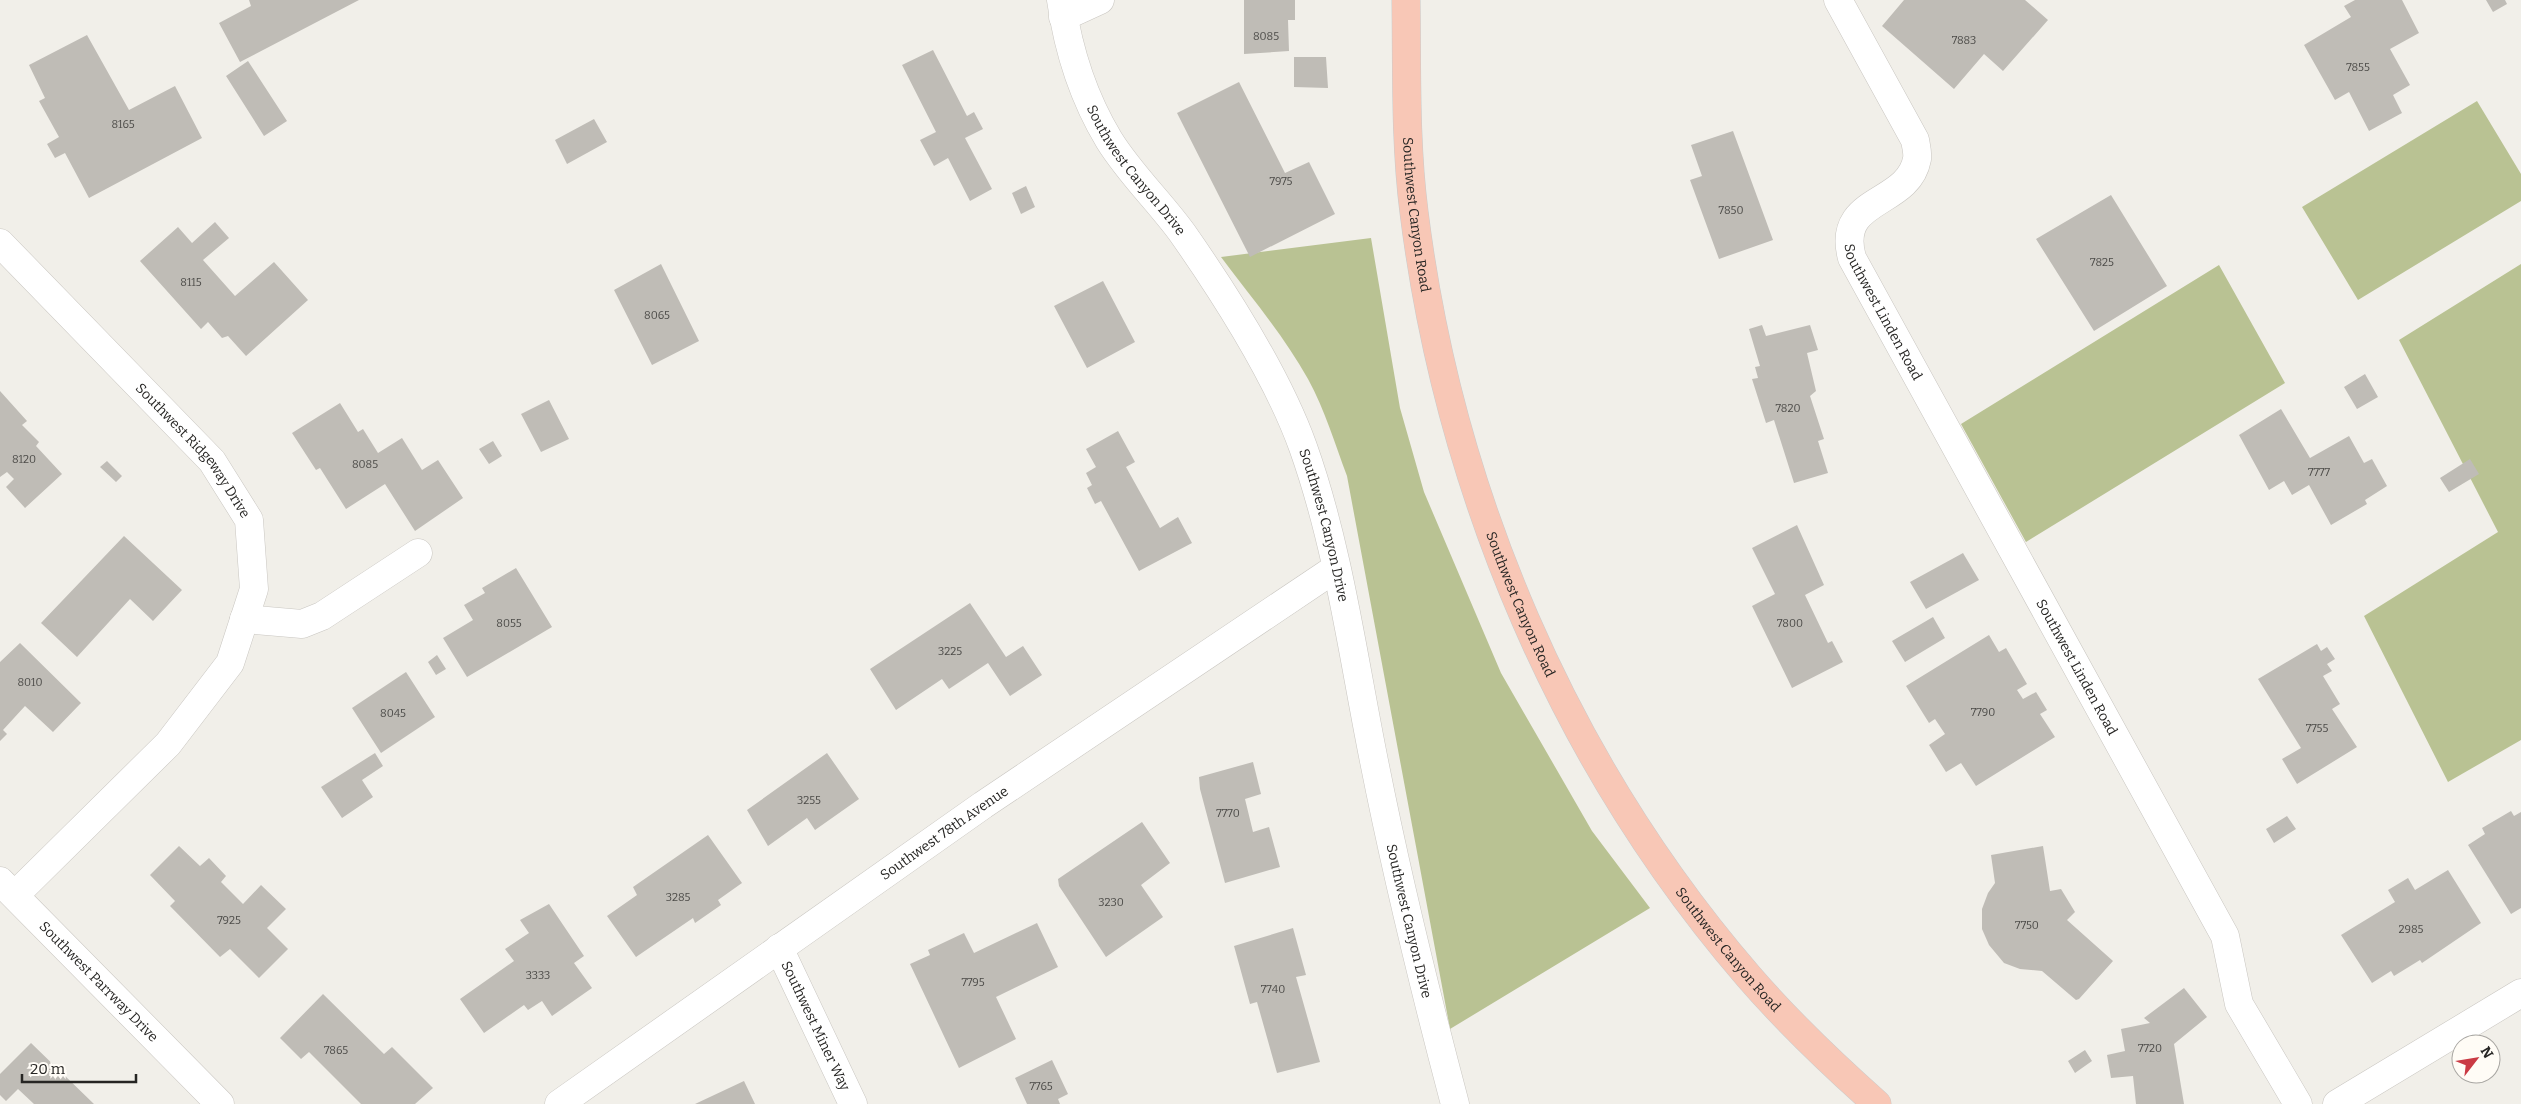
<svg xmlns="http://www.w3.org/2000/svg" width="2521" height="1104" font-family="Bitter,serif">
  <rect width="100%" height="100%" fill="#f1efe9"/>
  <path fill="#b9c293" d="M2477 101 2521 174V201L2358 300 2302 207Z
    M1371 238 1400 408 1424 492 1501 673 1592 831 1650 908 1450 1029 1347 476C1335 444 1325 410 1308 379 1284 336 1251 297 1221 257Z
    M2521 264V740L2448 782 2364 616 2498 532 2399 340Z
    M2219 265 2285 383 2026 542 1961 424Z"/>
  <path fill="#bfbcb6" d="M249 0H359L240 62 219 23 251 6Z
    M1244 0H1295V20H1288L1289 51 1244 54Z
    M1904 0H2025L2048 20 2003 71 1984 54 1954 89 1882 26Z
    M2355 0H2402L2419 33 2390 49 2410 85 2393 95 2402 113 2369 131 2349 92 2335 100 2304 45 2351 17 2344 6Z
    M2486 0H2505L2507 4 2493 12Z
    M87 35 129 110 175 86 202 138 89 198 65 153 55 158 47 144 59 137 39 101 45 98 29 65Z
    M933 50 967 116 974 112 983 129 965 138 992 189 970 201 948 158 934 166 920 140 936 132 902 65Z
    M1294 57H1326L1328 88 1294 87Z
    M248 61 287 121 264 136 226 76Z
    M1239 82 1285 173 1309 162 1335 214 1250 257 1177 113Z
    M594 119 607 142 567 164 555 140Z
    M1733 131 1773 240 1719 259 1690 180 1702 176 1691 145Z
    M1026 186 1035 207 1021 214 1012 193Z
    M2111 195 2167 286 2094 331 2036 239Z
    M215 222 229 238 203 260 235 296 274 262 308 300 246 356 228 336 222 338 208 322 201 329 140 261 178 227 192 243Z
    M661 264 699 341 652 365 614 290Z
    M1103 281 1135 342 1087 368 1054 306Z
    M1762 325 1766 336 1810 325 1818 350 1807 353 1816 391 1810 396 1824 439 1818 441 1828 473 1794 483 1774 420 1766 423 1752 379 1758 378 1755 367 1760 366 1749 329Z
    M2365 374 2378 397 2357 409 2344 387Z
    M0 391 27 421 22 425 39 442 36 446 62 474 25 508 6 487 14 479 7 472 0 477Z
    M549 400 569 439 541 452 521 414Z
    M340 403 358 432 363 429 378 453 402 438 422 470 438 460 463 498 415 531 385 484 346 509 320 468 316 470 292 433Z
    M2281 409 2310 458 2349 436 2364 463 2372 459 2387 486 2365 500 2367 504 2331 525 2309 485 2292 495 2284 481 2269 490 2239 435Z
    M1118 431 1135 462 1126 467 1160 528 1178 517 1192 543 1139 571 1101 501 1095 504 1087 488 1092 485 1086 473 1096 467 1086 449Z
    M493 441 502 456 489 464 479 449Z
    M2470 459 2479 474 2449 492 2440 478Z
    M107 461 122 476 116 482 100 467Z
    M1797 525 1824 585 1805 595 1828 643 1832 641 1843 662 1792 688 1752 606 1775 594 1752 548Z
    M124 536 182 590 153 621 130 599 77 657 41 623Z
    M1963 553 1979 580 1926 609 1910 582Z
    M516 568 552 627 467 677 443 638 473 620 464 605 485 593 482 588Z
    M970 603 1006 657 1023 646 1042 675 1010 696 988 663 949 689 942 679 896 710 870 669Z
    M1933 617 1945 638 1905 662 1892 641Z
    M1989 635 1999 652 2006 648 2027 684 2017 690 2023 699 2036 692 2047 710 2040 714 2055 737 1976 786 1961 763 1946 772 1929 745 1945 734 1935 719 1929 723 1906 686Z
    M20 643 81 703 53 732 25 706 3 730 7 734 0 741V662Z
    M2317 644 2321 651 2327 647 2335 659 2327 664 2332 671 2323 676 2340 704 2332 709 2357 747 2297 784 2282 759 2301 748 2258 679Z
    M437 655 446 669 436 675 428 662Z
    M406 672 435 717 381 753 352 708Z
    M375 753 383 766 362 780 373 797 342 818 321 787Z
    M827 753 859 799 815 830 807 818 768 846 747 810Z
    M1253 762 1261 794 1245 799 1253 832 1269 827 1280 867 1225 883 1200 789 1199 777Z
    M2511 811 2514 816 2521 812V908L2511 914 2468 845 2485 834 2482 828Z
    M2287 816 2296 829 2274 843 2266 829Z
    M1142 822 1170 863 1141 885 1163 917 1106 957 1059 886 1058 879Z
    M708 835 742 883 718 900 721 905 695 923 693 918 636 957 607 916 637 895 633 887Z
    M179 846 200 866 209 858 226 876 221 882 243 904 261 885 286 909 267 928 288 949 259 978 230 949 220 957 170 906 175 901 150 875Z
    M2043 846 2050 891 2061 889 2075 912 2067 920 2113 961 2079 999 2076 1000 2042 971 2020 969 2004 963 1989 945 1982 929V909L1988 893 1995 883 1991 855Z
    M2448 870 2481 923 2422 963 2420 960 2394 976 2391 971 2372 983 2341 935 2395 902 2388 890 2408 878 2415 890Z
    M549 904 584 956 574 963 592 988 552 1016 542 1001 528 1010 524 1005 484 1033 460 999 514 961 505 949 529 933 520 920Z
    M1037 923 1058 967 996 997 1016 1039 959 1068 910 964 930 955 928 950 964 933 974 953Z
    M1293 928 1306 975 1296 977 1320 1062 1277 1073 1257 1002 1250 1004 1234 946Z
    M2184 988 2207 1017 2174 1044 2184 1104H2136L2133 1076 2111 1078 2107 1055 2125 1051 2121 1029 2150 1023 2144 1018Z
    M323 994 384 1054 392 1047 433 1088 415 1104H361L309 1052 301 1059 280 1038Z
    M31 1043 94 1104H34L18 1089 6 1101 0 1095V1074Z
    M2085 1050 2092 1061 2075 1073 2068 1061Z
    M1052 1060 1068 1094 1058 1099 1060 1104H1027L1015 1078Z
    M744 1081 755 1104H695Z"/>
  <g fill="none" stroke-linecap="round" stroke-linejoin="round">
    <g stroke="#c9c6c1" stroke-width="29">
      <g id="minor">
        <path id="s1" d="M1061 0C1068 49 1083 97 1109 140 1130 174 1160 202 1183 234 1227 297 1277 375 1303 447 1339 548 1353 657 1374 761 1397 877 1425 991 1455 1104"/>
        <path id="s2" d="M1838 0 1915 140C1916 146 1918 153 1917 159 1908 207 1835 196 1852 258L2225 936 2239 1004 2298 1104"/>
        <path d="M1063 17 1100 0"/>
        <path id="s3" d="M0 243 212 461 249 520 254 589 230 663 168 744 15 895"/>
        <path d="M244 619 302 624 322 616 418 553"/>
        <path id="s4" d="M0 881 220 1104"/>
        <path id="s5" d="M779 948 853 1104"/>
        <path id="s6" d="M559 1104 983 805 1336 568"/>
        <path d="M2337 1104 2521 993"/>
      </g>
    </g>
    <g stroke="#cbcbca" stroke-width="29">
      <g id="major">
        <path id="s7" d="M1406 0C1407 70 1405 142 1414 212 1449 492 1564 763 1749 977 1788 1022 1832 1064 1877 1104"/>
      </g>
    </g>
    <use href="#minor" stroke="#fff" stroke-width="28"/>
    <use href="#major" stroke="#f8c7b6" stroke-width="28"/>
  </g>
  <g text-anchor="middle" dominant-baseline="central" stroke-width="4" stroke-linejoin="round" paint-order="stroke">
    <g font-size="11" fill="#4c4b48">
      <text x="1266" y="36">8085</text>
      <text x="1964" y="40">7883</text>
      <text x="2358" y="67">7855</text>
      <text x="123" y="124">8165</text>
      <text x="1281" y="181">7975</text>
      <text x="1731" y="210">7850</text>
      <text x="2102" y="262">7825</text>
      <text x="191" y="282">8115</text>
      <text x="657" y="315">8065</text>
      <text x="1788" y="408">7820</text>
      <text x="24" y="459">8120</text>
      <text x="365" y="464">8085</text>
      <text x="2319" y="472">7777</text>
      <text x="509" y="623">8055</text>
      <text x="1790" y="623">7800</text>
      <text x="950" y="651">3225</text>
      <text x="30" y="682">8010</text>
      <text x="1983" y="712">7790</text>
      <text x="393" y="713">8045</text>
      <text x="2317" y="728">7755</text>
      <text x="809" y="800">3255</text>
      <text x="1228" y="813">7770</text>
      <text x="678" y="897">3285</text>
      <text x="1111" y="902">3230</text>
      <text x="229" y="920">7925</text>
      <text x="2027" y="925">7750</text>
      <text x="2411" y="929">2985</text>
      <text x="538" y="975">3333</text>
      <text x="973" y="982">7795</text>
      <text x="1273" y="989">7740</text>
      <text x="2150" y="1048">7720</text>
      <text x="336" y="1050">7865</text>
      <text x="1041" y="1086">7765</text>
    </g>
    <g font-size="14" fill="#262523" stroke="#fffcf6">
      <text stroke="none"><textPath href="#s1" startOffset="189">Southwest Canyon Drive</textPath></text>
      <text stroke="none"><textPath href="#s7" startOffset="215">Southwest Canyon Road</textPath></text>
      <text stroke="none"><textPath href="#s2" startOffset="369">Southwest Linden Road</textPath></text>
      <text stroke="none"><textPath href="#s3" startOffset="284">Southwest Ridgeway Drive</textPath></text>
      <text stroke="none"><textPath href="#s1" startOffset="595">Southwest Canyon Drive</textPath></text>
      <text stroke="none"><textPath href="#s7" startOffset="620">Southwest Canyon Road</textPath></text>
      <text stroke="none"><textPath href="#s2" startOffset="774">Southwest Linden Road</textPath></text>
      <text stroke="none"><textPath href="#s6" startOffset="471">Southwest 78th Avenue</textPath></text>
      <text stroke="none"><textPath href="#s1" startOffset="1000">Southwest Canyon Drive</textPath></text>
      <text stroke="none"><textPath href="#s7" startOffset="1025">Southwest Canyon Road</textPath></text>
      <text stroke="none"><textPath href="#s4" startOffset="141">Southwest Parrway Drive</textPath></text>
      <text stroke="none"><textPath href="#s5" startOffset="86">Southwest Miner Way</textPath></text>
    </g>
  </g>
  <g transform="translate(2476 1059) rotate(59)"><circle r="24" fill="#fffcf6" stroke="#a8a6a2"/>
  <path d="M0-4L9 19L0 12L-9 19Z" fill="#ca3a44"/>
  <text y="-8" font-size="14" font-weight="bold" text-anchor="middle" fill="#262523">N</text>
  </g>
  <path d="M22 1074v8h114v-8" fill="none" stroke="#262523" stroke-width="2.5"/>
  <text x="30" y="1074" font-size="15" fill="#262523" stroke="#fffcf6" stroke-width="4" paint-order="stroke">20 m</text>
</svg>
